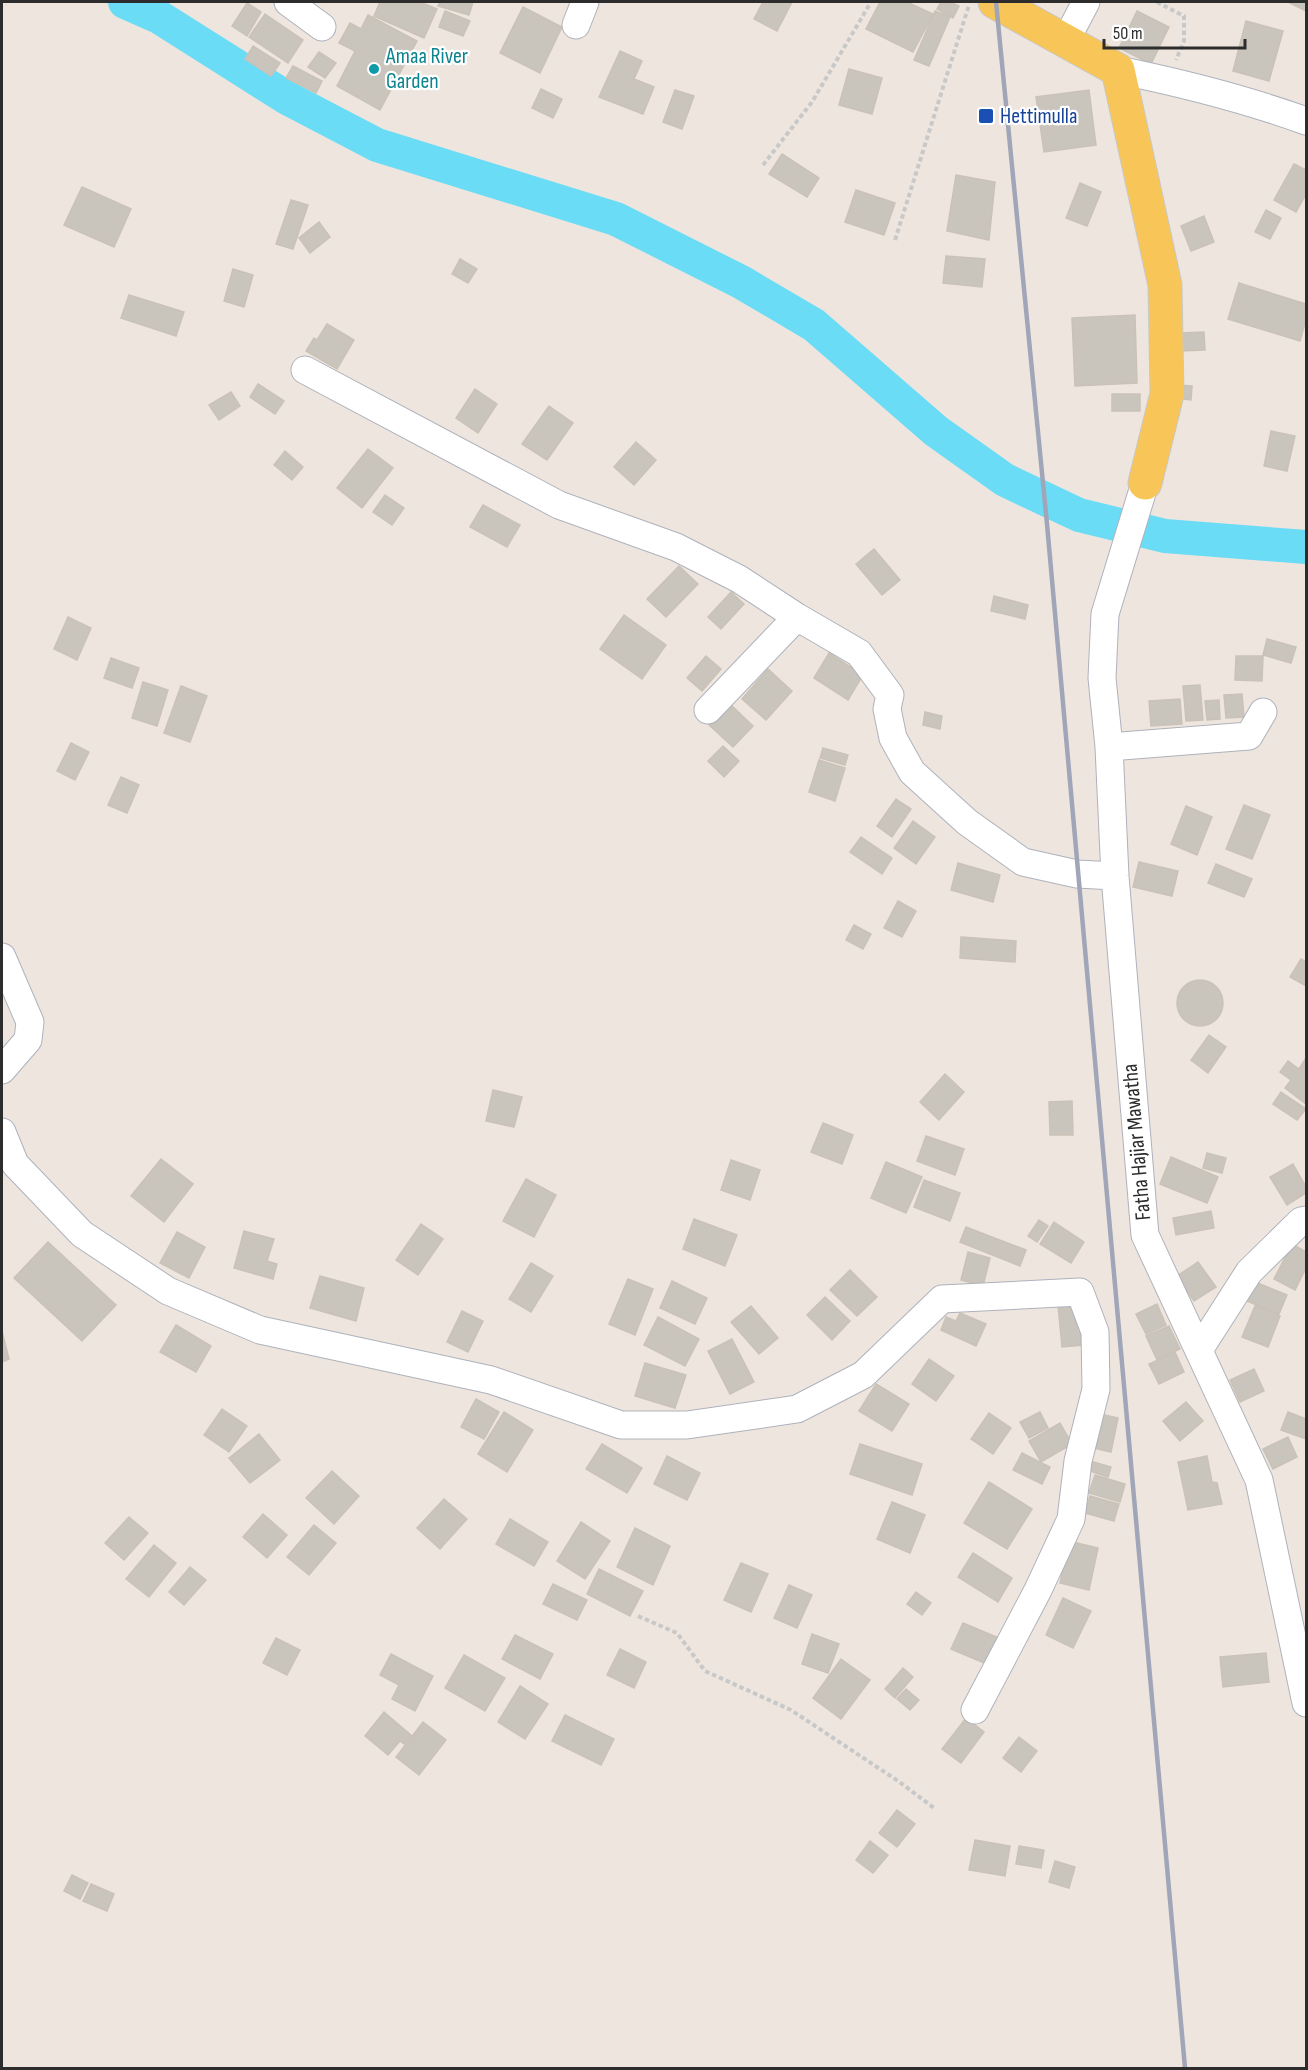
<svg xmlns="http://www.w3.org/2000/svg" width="1308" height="2070" font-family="'Sofia Sans Condensed',sans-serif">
  <rect width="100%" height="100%" fill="#eee6de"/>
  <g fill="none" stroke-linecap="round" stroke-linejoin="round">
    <path stroke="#6bdcf5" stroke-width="34" d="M125 2 159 17 287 98 377 145 616 219 741 282 814 325 936 431 1005 480 1079 515 1165 536 1306 547"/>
  </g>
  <path fill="#c9c4bc" stroke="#cac2b7" stroke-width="1.5" d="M380 2H420L437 9 424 38 374 16Z
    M440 2H473L469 15 438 6Z
    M763 2H792L777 31 754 19Z
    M880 2H907L933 14 913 52 866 29Z
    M941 2H950L959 6 953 18 937 9Z
    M1291 2H1306V11L1290 3Z
    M247 3 261 12 247 36 232 26Z
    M523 7 562 27 540 73 500 53Z
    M445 11 470 21 463 36 439 27Z
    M935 11 950 17 929 66 914 60Z
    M1137 11 1169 27 1151 64 1119 48Z
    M265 14 303 40 288 63 249 37Z
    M368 15 417 41 380 110 337 86 355 51 339 43 350 23 361 29Z
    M1246 21 1283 31 1269 81 1233 71Z
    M253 46 280 63 271 76 245 59Z
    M620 51 642 61 634 79 654 87 643 114 599 97Z
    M319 52 336 63 325 78 308 67Z
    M293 66 322 81 316 93 286 78Z
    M849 69 882 78 872 114 839 105Z
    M541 89 562 99 553 118 532 108Z
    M675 90 694 96 682 129 663 122Z
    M1089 90 1096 145 1044 152 1036 97Z
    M782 154 819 178 807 197 769 174Z
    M1294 164 1306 170V194L1296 212 1274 200Z
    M956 175 995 182 989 240 947 231Z
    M1080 183 1101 192 1087 226 1066 218Z
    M82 187 131 209 114 247 64 225Z
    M856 190 895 203 884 235 845 222Z
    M291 200 308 205 293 249 276 244Z
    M1266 210 1281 218 1270 239 1255 232Z
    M1204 216 1214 242 1191 251 1181 226Z
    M319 222 330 237 310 253 299 238Z
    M946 256 985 259 982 287 943 283Z
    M460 259 477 269 468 283 452 274Z
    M233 269 253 275 244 307 224 301Z
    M1239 283 1306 304V320L1300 341 1228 319Z
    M129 295 184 312 176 336 121 318Z
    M1135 315 1137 383 1075 386 1072 318Z
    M327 324 354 340 337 369 306 351 314 338 317 340Z
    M1204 332 1205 350 1181 351 1180 333Z
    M258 384 284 401 275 414 250 397Z
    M1175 385 1192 386 1191 400 1174 398Z
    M475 389 497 404 478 433 456 418Z
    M231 392 240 406 219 420 209 405Z
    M1112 394H1140V411H1112Z
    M549 406 573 423 547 460 522 444Z
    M1271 431 1295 436 1287 471 1264 466Z
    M636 442 656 460 634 485 614 467Z
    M368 449 393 468 362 508 337 488Z
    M285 451 303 467 292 480 274 465Z
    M385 495 404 508 392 525 373 512Z
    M483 505 520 525 507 547 470 527Z
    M874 549 900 580 882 595 856 564Z
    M679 566 698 584 666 617 647 599Z
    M731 592 744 604 721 629 708 617Z
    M994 596 1028 605 1025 619 991 611Z
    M624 615 666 645 642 679 600 649Z
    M68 617 91 628 77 660 54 649Z
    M1267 639 1296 647 1291 663 1263 655Z
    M829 653 863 675 848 700 814 678Z
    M706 656 721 669 702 691 687 678Z
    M1236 656H1263L1262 681 1235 680Z
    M111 658 139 668 132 688 104 678Z
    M768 669 792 691 766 720 742 699Z
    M143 682 168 690 157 726 132 718Z
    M1200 685 1203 720 1186 721 1183 686Z
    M181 686 207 696 190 742 164 733Z
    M1242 694 1244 717 1226 718 1224 695Z
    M1180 699 1182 724 1151 726 1149 701Z
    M1219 700 1220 719 1207 720 1205 701Z
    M729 703 753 726 733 747 709 725Z
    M925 712 942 716 940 729 923 725Z
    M71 743 89 752 75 780 57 771Z
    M723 746 739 761 724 777 708 761Z
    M823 748 848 755 845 765 820 758Z
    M819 760 845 768 835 801 809 792Z
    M121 777 139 785 127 813 108 805Z
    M896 799 911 809 892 837 877 826Z
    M1244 805 1270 815 1252 859 1226 849Z
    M1186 806 1212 817 1197 855 1171 844Z
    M913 821 935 837 916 864 894 848Z
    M861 837 892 858 882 874 850 852Z
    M1139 862 1178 871 1172 896 1133 887Z
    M958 863 1000 875 993 902 951 890Z
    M1216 864 1252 879 1244 897 1208 883Z
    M898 901 916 911 902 937 884 928Z
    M854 925 871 934 863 949 846 940Z
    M961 937 1016 941 1015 962 960 958Z
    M1301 959 1306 962V986L1290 977Z
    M1177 1003a23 23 0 1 1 46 0a23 23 0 1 1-46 0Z
    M1209 1035 1226 1047 1208 1073 1191 1060Z
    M1306 1058V1104L1285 1088 1291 1080 1280 1072 1288 1061 1299 1069Z
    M945 1074 964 1092 939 1120 920 1102Z
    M493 1090 522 1097 514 1127 486 1121Z
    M1281 1092 1306 1109 1297 1120 1273 1104Z
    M1072 1101 1073 1135H1050L1049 1102Z
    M823 1123 853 1135 842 1164 811 1152Z
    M926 1136 964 1149 955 1175 917 1161Z
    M1207 1153 1226 1158 1222 1173 1203 1168Z
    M1171 1157 1218 1177 1207 1203 1160 1184Z
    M161 1159 193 1184 164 1222 131 1196Z
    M731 1160 760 1170 750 1200 721 1190Z
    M886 1162 922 1177 906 1213 871 1198Z
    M1293 1164 1306 1187V1193L1287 1205 1270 1177Z
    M526 1179 556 1195 534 1237 503 1221Z
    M924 1180 960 1193 950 1221 914 1207Z
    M1211 1211 1214 1228 1176 1235 1173 1218Z
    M694 1219 737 1235 725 1266 683 1249Z
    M1039 1220 1048 1226 1037 1242 1028 1236Z
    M1054 1222 1084 1242 1071 1263 1040 1244Z
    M421 1224 443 1239 418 1275 396 1260Z
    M966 1227 1026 1250 1020 1266 960 1242Z
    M244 1231 274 1239 267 1261 277 1264 273 1279 234 1268Z
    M177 1232 205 1247 189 1278 160 1263Z
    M48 1242 116 1305 82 1341 14 1278Z
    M1292 1244 1306 1252V1268L1295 1290 1274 1279Z
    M968 1252 990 1258 983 1286 961 1280Z
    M1198 1262 1216 1287 1194 1301 1177 1276Z
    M531 1263 553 1276 531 1312 509 1299Z
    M850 1270 877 1297 857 1316 830 1290Z
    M320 1276 364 1288 356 1321 310 1308Z
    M628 1279 653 1289 635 1335 609 1324Z
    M672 1281 707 1298 695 1324 660 1308Z
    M1255 1282 1287 1295 1279 1314 1247 1301Z
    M825 1297 850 1321 832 1340 807 1315Z
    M1078 1303 1083 1345 1062 1347 1058 1305Z
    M1157 1304 1166 1325 1146 1334 1136 1314Z
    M751 1306 778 1338 759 1354 731 1322Z
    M1255 1306 1280 1316 1268 1347 1242 1337Z
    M462 1311 483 1321 468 1352 447 1342Z
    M960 1313 986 1324 976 1346 941 1330 946 1317 956 1321Z
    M658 1317 699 1339 685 1366 644 1345Z
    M176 1325 211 1346 196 1372 160 1352Z
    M1169 1326 1180 1349 1157 1360 1146 1336Z
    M2 1331 9 1359 2 1362Z
    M732 1339 754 1382 730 1394 708 1351Z
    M1175 1352 1184 1372 1159 1384 1149 1364Z
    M929 1359 954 1376 936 1401 912 1384Z
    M645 1363 686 1375 675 1408 635 1396Z
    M1254 1369 1264 1391 1240 1402 1230 1380Z
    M876 1384 909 1404 892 1431 859 1411Z
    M476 1399 499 1412 484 1439 461 1427Z
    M1186 1402 1203 1421 1180 1441 1163 1421Z
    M222 1409 247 1426 229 1452 204 1435Z
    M504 1412 533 1430 507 1472 478 1454Z
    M1040 1412 1048 1428 1029 1438 1020 1422Z
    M1288 1412 1306 1419V1439L1281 1430Z
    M989 1413 1011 1428 993 1454 971 1439Z
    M1096 1413 1118 1418 1111 1452 1089 1447Z
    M1060 1423 1072 1444 1041 1462 1029 1441Z
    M259 1434 280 1460 250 1483 229 1458Z
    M1288 1437 1297 1457 1273 1469 1263 1449Z
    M602 1444 642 1468 627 1493 586 1469Z
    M860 1444 922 1464 912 1495 850 1474Z
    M1022 1453 1050 1467 1042 1484 1013 1470Z
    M667 1456 700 1473 687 1500 654 1484Z
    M1207 1456 1212 1482 1217 1483 1222 1504 1188 1510 1178 1462Z
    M1090 1461 1111 1467 1108 1477 1087 1470Z
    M332 1471 359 1496 334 1524 306 1498Z
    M1095 1475 1125 1484 1120 1502 1089 1493Z
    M989 1482 1032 1509 1007 1549 964 1523Z
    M1090 1496 1119 1504 1114 1521 1085 1513Z
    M444 1499 467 1519 440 1549 417 1528Z
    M892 1502 925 1515 910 1553 877 1539Z
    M263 1514 287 1535 267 1558 243 1537Z
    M129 1517 148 1533 124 1560 105 1543Z
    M510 1519 548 1542 534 1566 496 1544Z
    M581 1522 610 1541 585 1579 557 1561Z
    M314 1525 336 1543 309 1575 287 1557Z
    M635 1528 670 1546 653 1585 617 1567Z
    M1069 1541 1098 1548 1089 1590 1060 1583Z
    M154 1545 176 1563 149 1597 126 1579Z
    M973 1553 1012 1578 998 1602 958 1577Z
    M741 1563 768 1574 751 1612 724 1600Z
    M190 1567 206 1580 184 1605 169 1592Z
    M599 1569 643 1591 630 1616 587 1594Z
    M553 1584 587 1600 577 1620 543 1604Z
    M789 1585 812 1595 797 1628 774 1618Z
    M916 1592 931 1603 922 1615 907 1604Z
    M1063 1598 1091 1611 1073 1648 1046 1635Z
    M963 1623 1001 1639 989 1665 951 1649Z
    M812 1634 839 1644 828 1673 802 1664Z
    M515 1635 553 1654 540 1679 502 1659Z
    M276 1638 300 1650 287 1675 263 1663Z
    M620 1649 646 1662 634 1688 607 1675Z
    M1266 1653 1269 1682 1223 1687 1220 1657Z
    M391 1654 433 1676 415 1711 392 1699 399 1685 380 1675Z
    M464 1655 505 1678 485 1711 445 1688Z
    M841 1659 870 1680 841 1719 813 1698Z
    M903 1668 913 1677 895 1698 885 1689Z
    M520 1686 548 1704 525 1739 498 1722Z
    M906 1689 919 1700 910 1710 897 1699Z
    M384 1712 411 1735 404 1744 400 1741 388 1755 365 1736Z
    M565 1715 614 1739 601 1765 552 1741Z
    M966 1718 984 1732 961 1763 942 1749Z
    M423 1722 446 1740 419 1775 396 1757Z
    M1019 1737 1037 1751 1021 1772 1003 1758Z
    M897 1810 915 1824 897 1847 879 1833Z
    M975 1840 1010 1846 1005 1876 969 1870Z
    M870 1841 888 1855 873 1873 856 1860Z
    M1019 1846 1044 1850 1041 1868 1016 1864Z
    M1055 1861 1075 1867 1069 1888 1049 1882Z
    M72 1875 88 1883 80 1899 64 1891Z
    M91 1884 114 1894 107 1911 83 1901Z"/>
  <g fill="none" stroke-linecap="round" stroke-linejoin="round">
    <g stroke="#aeb2bc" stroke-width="29">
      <path id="minor" d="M288 2 322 27
        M576 25 585 2
        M1065 42 1086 2
        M1118 70C1182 83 1245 99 1306 121
        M305 370 559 505 676 547 739 579 797 617 859 653 890 695 887 709 893 738 912 772 967 822 1023 862 1077 874 1115 876
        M1145 483 1105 614 1102 678 1109 747 1115 876 1145 1235 1259 1480 1306 1703
        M708 710 797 617
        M1109 747 1249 736 1263 712
        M2 957 30 1022 28 1040 2 1070
        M2 1132 15 1164 82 1234 168 1291 260 1330 491 1380 621 1425H687L797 1409 863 1375 942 1299 1080 1292 1095 1332 1096 1389 1078 1461 1071 1519 1038 1590 975 1710
        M1199 1350 1249 1272 1301 1221 1306 1220"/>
    </g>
    <g stroke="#c8c8c8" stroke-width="35">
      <path id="major" d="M995 2 1118 70 1165 285 1167 394 1145 483"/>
    </g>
    <path stroke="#c8c8c8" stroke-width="4" stroke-dasharray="4.5 3" stroke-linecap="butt" d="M1157 2 1184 16V41L1176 60
      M763 165 812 102 871 2
      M895 240 969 5
      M638 1616 677 1633 705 1671 791 1710 898 1781 934 1808"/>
    <use href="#minor" stroke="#fff" stroke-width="27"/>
    <use href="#major" stroke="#f8c658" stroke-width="33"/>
    <path stroke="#a0a5b7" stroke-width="4.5" d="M996 2 1047 524 1185 2068"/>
  </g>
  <circle fill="#0f9aa8" stroke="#fff" stroke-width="2" cx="374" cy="69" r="6"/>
  <rect fill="#1a4fb4" stroke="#fff" stroke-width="2" x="978" y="108" width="16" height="16" rx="3"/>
  <g text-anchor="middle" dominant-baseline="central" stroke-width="4.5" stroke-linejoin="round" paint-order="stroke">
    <g font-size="22" fill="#0d838f" stroke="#fff" text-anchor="start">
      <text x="386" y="56">Amaa River<tspan x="386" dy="25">Garden</tspan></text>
    </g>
    <g font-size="22" fill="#164399" stroke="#fff" text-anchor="start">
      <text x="1000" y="116">Hettimulla</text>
    </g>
    <g font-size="22" fill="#2c2c2c" stroke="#fff">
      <text transform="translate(1137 1142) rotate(-95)">Fatha Hajiar Mawatha</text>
    </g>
  </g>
  <rect width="1308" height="2070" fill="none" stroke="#2c2c2c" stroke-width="6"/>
  <path d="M1104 39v9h141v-9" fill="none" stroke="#2c2c2c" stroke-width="3"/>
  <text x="1113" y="39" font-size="18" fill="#2c2c2c" stroke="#ffffff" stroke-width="4.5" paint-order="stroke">50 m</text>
</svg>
